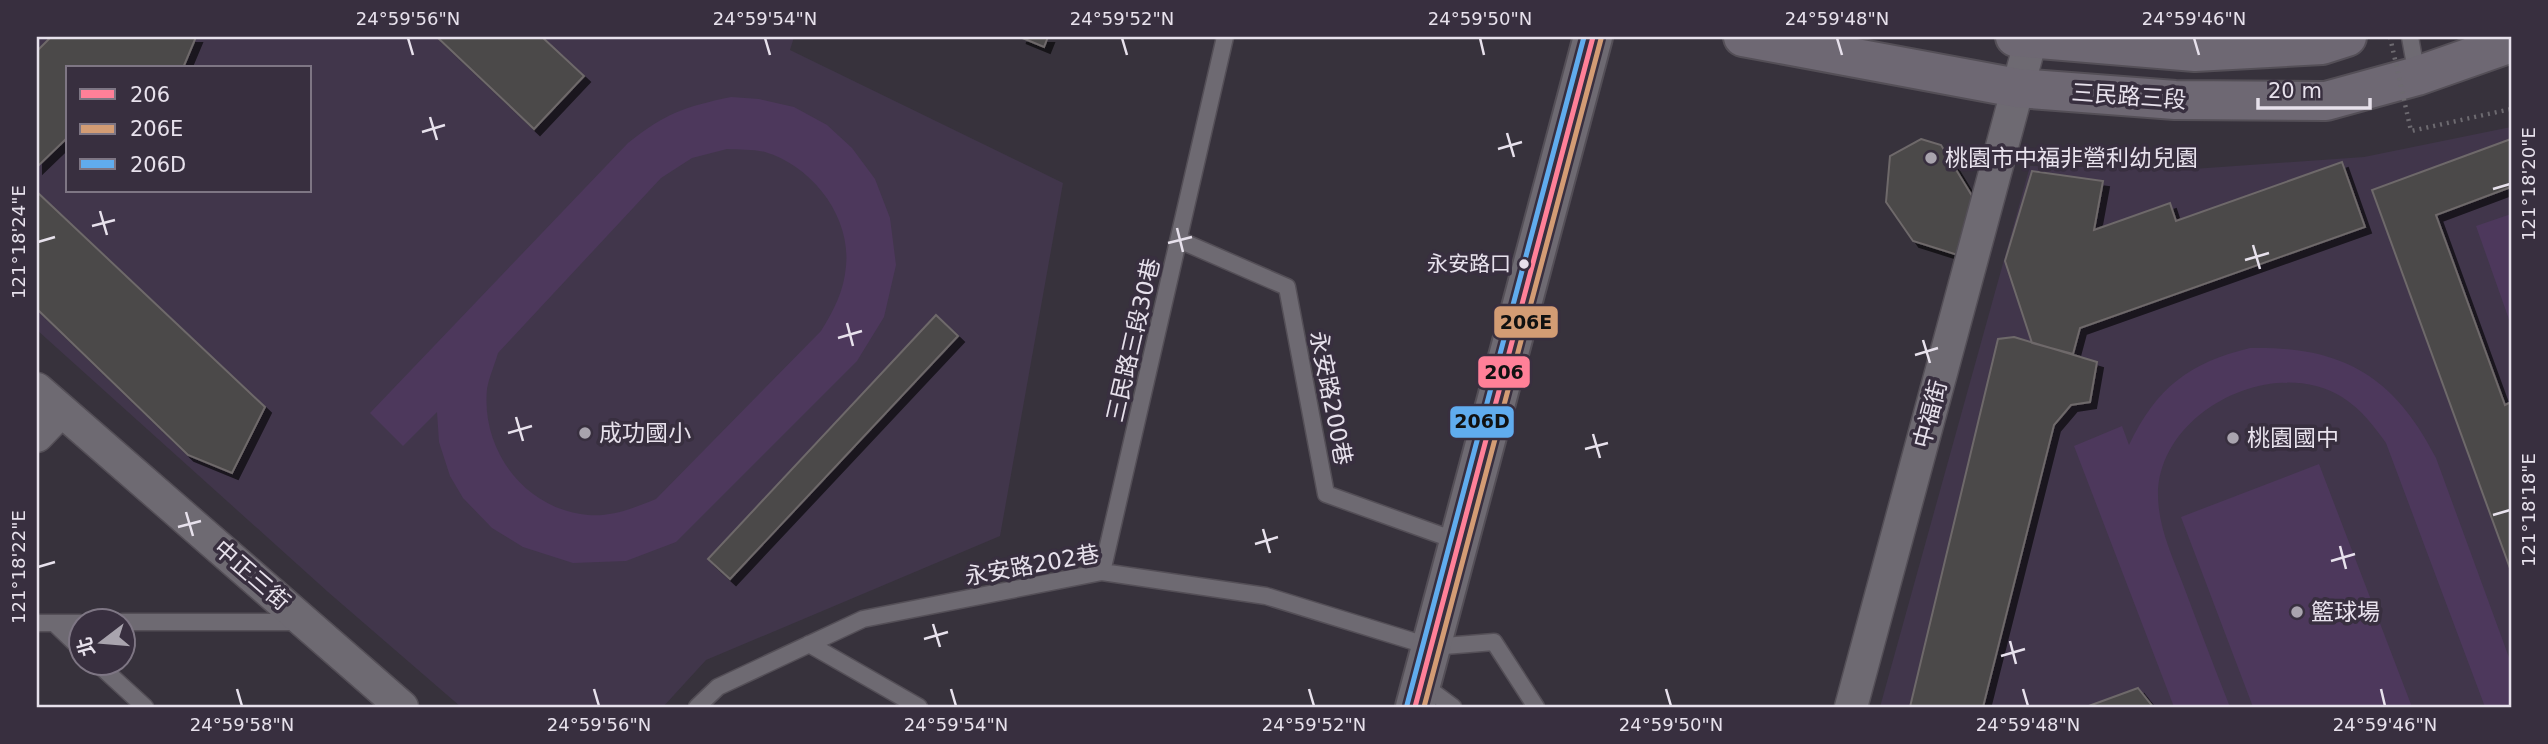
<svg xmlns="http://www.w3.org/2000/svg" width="2548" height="744" font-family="'DejaVu Sans','Noto Sans TC',sans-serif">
  <defs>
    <filter id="shadow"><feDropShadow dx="6" dy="6" stdDeviation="0" flood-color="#0009"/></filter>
  </defs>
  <rect width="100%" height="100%" fill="#37323c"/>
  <path fill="#41364b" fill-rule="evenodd" d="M37 37H794L790 50 1063 183 1000 536 706 660 663 707H461L328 592 37 330ZM68 68H310V191H68Z
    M2511 127V707H1880L2030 166 2193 169 2364 157Z"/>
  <path fill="#4d385c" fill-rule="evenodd" d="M731 97 759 99 794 107 827 125 852 148 875 179 890 218 896 265 884 317 857 361 676 542 626 561 573 563 523 547 492 528 463 498 450 476 439 442 437 412 403 446 370 413 628 143C666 113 684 107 731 97ZM727 149C739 150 753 149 765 152 812 166 851 216 846 266 844 291 834 310 821 331L656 499C634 508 612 517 588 515 525 509 481 451 487 389 489 377 495 364 498 353L661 178 692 158Z
    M2511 214V325L2476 226Z
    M2250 348C2342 346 2394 376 2436 458L2511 663V707H2485L2386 443C2373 425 2361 409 2342 397 2273 354 2158 412 2158 495 2158 527 2173 558 2184 587 2199 627 2214 667 2230 707H2174L2074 446 2122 426 2129 445C2157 387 2189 363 2250 348Z
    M2319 464 2412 707H2253L2181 517Z"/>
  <path fill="#4c4849" stroke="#6e696a" stroke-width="2" filter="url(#shadow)" d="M51 37H196L183 68H68V137L37 167V51Z
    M437 37H542L584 76 534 129Z
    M1020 37H1048L1044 47Z
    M1921 139 1941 145 1977 204 1961 256 1913 241 1886 202 1890 156Z
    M2511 139V187L2436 215 2505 405 2511 402V571L2372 190Z
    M2342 162 2365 227 2080 328 2073 354 2032 343 2005 261 2032 171 2103 181 2094 230 2170 203 2176 221Z
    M37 192 265 407 232 473 188 455 37 309Z
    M936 315 958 336 730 579 708 559Z
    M2014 337 2097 362 2090 402 2071 405 2054 425 1983 707H1910L1998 339Z
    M2138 688 2153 707H2086Z"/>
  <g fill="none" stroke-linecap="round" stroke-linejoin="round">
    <g stroke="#544f57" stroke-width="19">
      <path id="service" d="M2410 37 2417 76
        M1179 240 1287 287 1326 494 1460 542
        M1102 572 1225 37
        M122 622H300
        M37 623H80
        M54 623 80 648
        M809 644 919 707
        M98 664 145 707
        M1422 684 1453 707
        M697 707 718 687 863 619 1102 572 1266 596 1432 647 1494 642 1536 707"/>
    </g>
    <g stroke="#544f57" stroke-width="35">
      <path id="minor" d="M37 389 402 707
        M37 436 61 411
        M1851 707 2031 39"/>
    </g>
    <g stroke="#544f57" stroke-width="42">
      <path id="secondary" d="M1415 707 1593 37"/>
    </g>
    <g stroke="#544f57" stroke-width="42">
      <path id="primary" d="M1743 37 2017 88 2175 100 2326 101 2417 76 2511 43
        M2015 37 2195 52 2322 45 2347 37"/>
    </g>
    <use href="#service" stroke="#6e6a72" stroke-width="16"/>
    <use href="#minor" stroke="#6e6a72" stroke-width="32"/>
    <use href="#secondary" stroke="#6e6a72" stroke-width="38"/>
    <use href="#primary" stroke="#6e6873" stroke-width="38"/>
    <path stroke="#6d6a70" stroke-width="4.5" stroke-dasharray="2 5" stroke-linecap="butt" d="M2390 37 2411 131 2511 109"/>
    <g stroke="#382f3f" stroke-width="10">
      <path id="bus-1" d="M1415 707 1593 37"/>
    </g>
    <g stroke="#382f3f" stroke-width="10">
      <path id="bus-2" d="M1424 707 1601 39"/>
    </g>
    <g stroke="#382f3f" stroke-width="10">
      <path id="bus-3" d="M1407 705 1584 37"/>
    </g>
    <use href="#bus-1" stroke="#ff8098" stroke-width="5"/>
    <use href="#bus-2" stroke="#d39c74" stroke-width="5"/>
    <use href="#bus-3" stroke="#60acee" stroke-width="5"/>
  </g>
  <path fill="none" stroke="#e7e1ec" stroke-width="2.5" d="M408 38 413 55M765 38 770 55M1122 38 1127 55M1480 38 1484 55M1837 38 1842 55M2194 38 2199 55M430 117 437 140M422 132 445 125M1507 133 1514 157M1498 149 1522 142M2493 189 2510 184M100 211 107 235M92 226 115 220M1177 228 1183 252M38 242 55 237M1168 243 1192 237M2253 245 2260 269M2245 260 2269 253M847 323 853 346M838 338 862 331M1923 340 1930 363M1915 355 1938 348M516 417 523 441M508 433 532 426M1593 434 1600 458M1585 449 1608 443M186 512 193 536M2493 515 2510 510M178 527 201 521M1263 529 1270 553M1255 544 1278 537M2340 546 2346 569M2331 561 2355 554M38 567 55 562M933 624 940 647M924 639 948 632M2010 641 2016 664M2001 656 2025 649M237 689 242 706M594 689 599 706M951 689 956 706M1309 689 1314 706M1666 689 1671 706M2023 689 2028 706M2381 689 2385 706"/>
  <g fill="#a9a4ae" stroke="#382f3f" stroke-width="2.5">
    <circle cx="1931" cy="158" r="7"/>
    <circle cx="585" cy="433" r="7"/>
    <circle cx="2233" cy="438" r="7"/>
    <circle cx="2297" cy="612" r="7"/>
  </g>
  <circle fill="#e7e1ec" stroke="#382f3f" stroke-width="2.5" cx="1524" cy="264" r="6"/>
  <g text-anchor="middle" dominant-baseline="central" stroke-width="7" stroke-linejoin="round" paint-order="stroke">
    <g font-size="21" fill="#e7e1ec" stroke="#382f3f" text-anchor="end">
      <text x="1511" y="264">永安路口</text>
    </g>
    <g font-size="23" fill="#e7e1ec" stroke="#382f3f">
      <text transform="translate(2129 96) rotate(4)">三民路三段</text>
      <text transform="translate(1133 340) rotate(-77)">三民路三段30巷</text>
      <text transform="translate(1331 398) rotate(79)">永安路200巷</text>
      <text transform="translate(1930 414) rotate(-75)">中福街</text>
      <text transform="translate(1032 565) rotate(-10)">永安路202巷</text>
      <text transform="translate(252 575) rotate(41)">中正三街</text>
    </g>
    <g font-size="23" fill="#e7e1ec" stroke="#382f3f" text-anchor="start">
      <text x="1945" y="158">桃園市中福非營利幼兒園</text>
      <text x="599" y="433">成功國小</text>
      <text x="2247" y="438">桃園國中</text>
      <text x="2311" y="612">籃球場</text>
    </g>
  </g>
  <g stroke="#382f3f" stroke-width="2.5">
    <rect x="1493" y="305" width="66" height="34" rx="7" fill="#d39c74"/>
    <rect x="1477" y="355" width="54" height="34" rx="7" fill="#ff8098"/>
    <rect x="1449" y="405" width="66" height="34" rx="7" fill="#60acee"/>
  </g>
  <g font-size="19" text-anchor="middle" font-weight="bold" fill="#111">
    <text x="1526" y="329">206E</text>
    <text x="1504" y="379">206</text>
    <text x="1482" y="428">206D</text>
  </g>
  <rect width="2548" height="744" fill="none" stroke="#382f3f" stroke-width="77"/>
  <rect x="66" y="66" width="245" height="126" fill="#382f3f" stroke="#7e7684" stroke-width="2"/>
  <rect x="80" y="89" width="35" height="10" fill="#ff8098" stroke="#7e7684" stroke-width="2"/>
  <text x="130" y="102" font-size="21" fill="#e7e1ec">206</text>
  <rect x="80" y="124" width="35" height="10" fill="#d39c74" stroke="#7e7684" stroke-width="2"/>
  <text x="130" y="136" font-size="21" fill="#e7e1ec">206E</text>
  <rect x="80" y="159" width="35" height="10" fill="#60acee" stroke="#7e7684" stroke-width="2"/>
  <text x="130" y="172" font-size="21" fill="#e7e1ec">206D</text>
  <g transform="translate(102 642) rotate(254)"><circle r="33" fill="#382f3f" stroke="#7e7684" stroke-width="2"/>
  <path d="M0-5L12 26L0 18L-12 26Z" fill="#a9a4ae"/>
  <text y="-10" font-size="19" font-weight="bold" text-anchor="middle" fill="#e7e1ec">北</text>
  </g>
  <path d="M2258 98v10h112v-10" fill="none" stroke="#e7e1ec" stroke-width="3.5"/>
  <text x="2268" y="98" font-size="21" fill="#e7e1ec" stroke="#382f3f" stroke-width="5" paint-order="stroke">20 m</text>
  <rect x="38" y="38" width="2472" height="668" fill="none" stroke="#e7e1ec" stroke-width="2.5"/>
  <g font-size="18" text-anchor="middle" fill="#e7e1ec">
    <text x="408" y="25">24°59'56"N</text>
    <text x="765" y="25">24°59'54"N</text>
    <text x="1122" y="25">24°59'52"N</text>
    <text x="1480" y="25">24°59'50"N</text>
    <text x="1837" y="25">24°59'48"N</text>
    <text x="2194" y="25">24°59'46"N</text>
    <text transform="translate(2529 184) rotate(-90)" y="6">121°18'20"E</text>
    <text transform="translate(19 242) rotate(-90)" y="6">121°18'24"E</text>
    <text transform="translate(2529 510) rotate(-90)" y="6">121°18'18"E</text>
    <text transform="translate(19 567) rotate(-90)" y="6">121°18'22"E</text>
    <text x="242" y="731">24°59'58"N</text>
    <text x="599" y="731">24°59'56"N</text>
    <text x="956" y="731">24°59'54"N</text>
    <text x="1314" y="731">24°59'52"N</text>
    <text x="1671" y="731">24°59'50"N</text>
    <text x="2028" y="731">24°59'48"N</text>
    <text x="2385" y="731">24°59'46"N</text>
  </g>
</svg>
